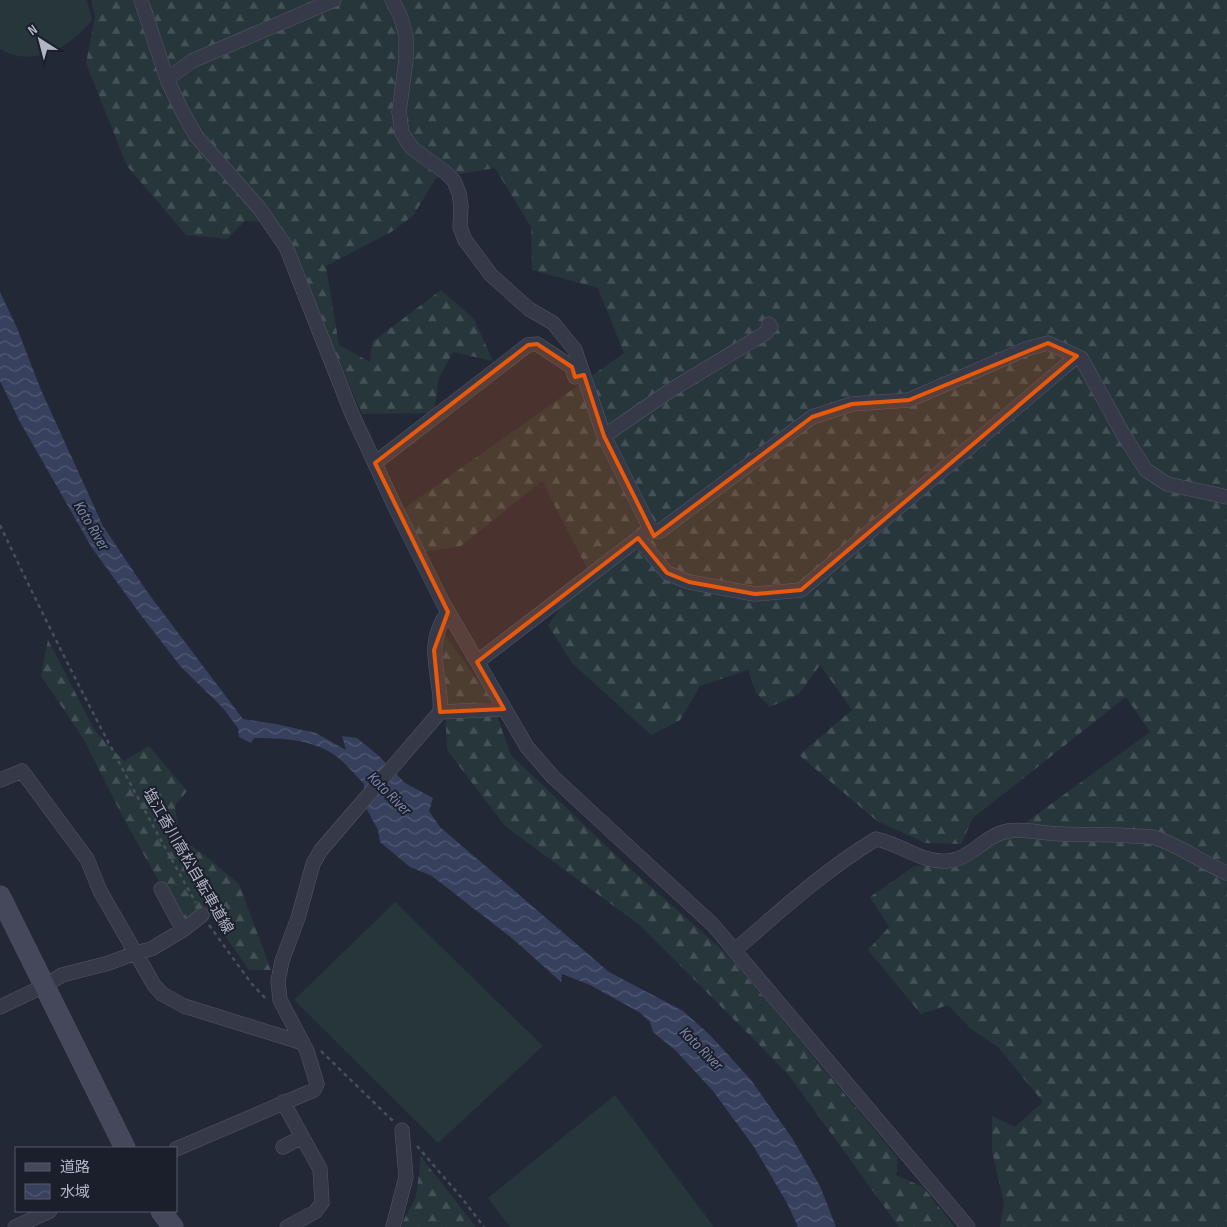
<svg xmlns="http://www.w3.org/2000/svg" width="1227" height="1227" font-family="'Sofia Sans Condensed','Noto Sans JP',sans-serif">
  <defs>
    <pattern id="forest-firs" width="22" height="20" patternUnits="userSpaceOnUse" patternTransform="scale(1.25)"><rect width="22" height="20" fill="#27363b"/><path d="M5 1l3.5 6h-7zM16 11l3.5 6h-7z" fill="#445156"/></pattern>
    <pattern id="water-waves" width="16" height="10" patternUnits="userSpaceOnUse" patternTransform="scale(1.25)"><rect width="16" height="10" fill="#37405d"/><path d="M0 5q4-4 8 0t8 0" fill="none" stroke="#525973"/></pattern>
  </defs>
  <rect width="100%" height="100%" fill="#232837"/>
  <path fill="url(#forest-firs)" d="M91 0H1227V1227H1000L1004 1203 992 1151V1116L1015 1127 1043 1102 998 1047 971 1029 948 1005 921 1014 868 950 889 927 870 897 914 866 957 865 1007 836 1150 732 1126 697 973 818 961 844 925 843 877 821 799 755 852 710 820 665 799 694 770 707 756 693 748 670 700 686 680 720 651 735 572 663 548 625 571 593 591 576 542 481 461 546 424 552 403 509 624 353 598 288 532 270 531 227 495 168 436 178 413 216 391 232 326 266 339 345 370 362 372 342 441 290 474 319 493 361 453 352 439 378 434 413 362 414 290 247 275 223 245 221 227 239 186 235 127 166 86 63 95 17Z
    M442 631 490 697 511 755 623 862 728 955 898 1158 896 1175 923 1187 955 1227H899L788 1074 641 926 505 826 447 750Z
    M48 640 95 731 124 761 149 746 187 791 175 806 179 837 207 857 239 884 271 970H249L208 912 183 925 124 819 83 738 41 676Z
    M421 1157 476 1227H402L401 1225 416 1197Z"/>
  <path fill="#27363b" d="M0 0H87L92 20C71 47 33 69 0 49Z
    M395 902 543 1046 438 1143 294 1000Z
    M615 1095 714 1227H510L488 1198Z"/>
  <path fill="url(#water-waves)" d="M0 292 17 328 41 390 103 526 148 593 243 719 276 724 316 733 346 750 342 736 357 738 379 756 405 783 433 798 429 811 440 827 609 972 683 1011 710 1035 751 1080 792 1138 820 1186 836 1227H798L787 1203 754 1147 713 1091 676 1051 653 1032 650 1022 639 1012 590 985 562 974 561 982 513 939 432 876 410 867 380 842 378 830 364 804V784C354 774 345 762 333 754 310 739 281 738 254 738L251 743 239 737 238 728 223 708 181 667 140 614 92 548 20 422 0 381Z"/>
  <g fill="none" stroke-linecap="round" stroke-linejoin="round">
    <g stroke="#545765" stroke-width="15">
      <path id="street" d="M141 0 167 79 181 109 196 136 260 209 286 247 352 414 397 511 443 603 527 747 553 777 713 925 968 1227
        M392 0 400 15 406 36V60L399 112 402 133 412 148 445 172 454 181 459 193 461 206 460 227 465 240 491 275 529 309 553 323 575 350 604 436 648 524V531L477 662
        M167 79 192 61 334 0
        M604 436 671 390 767 332 769 324 771 327
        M375 463 528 345 537 344 572 367 575 377 580 376
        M648 531H660L812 417 852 404 909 400 1026 349 1048 343 1081 358 1123 434 1146 470 1167 484 1227 497
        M638 538 667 573 689 582 755 594 801 590 1077 356
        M440 712 504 709
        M0 780 22 771 87 859 100 891 154 985 162 994 184 1006 303 1043
        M183 930 202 915
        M735 950C780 911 825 870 876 839 901 844 921 863 948 861 971 859 985 835 1008 831 1025 828 1044 834 1061 834 1085 835 1109 834 1133 836 1140 836 1149 836 1156 838 1181 846 1203 863 1227 873
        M0 1007 44 986 62 975 109 963 135 953 151 949 183 930 161 889
        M283 1102 320 1169 322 1203 315 1212 287 1227
        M283 1147 302 1137
        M176 1149 314 1090 317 1084 307 1051 280 1000 278 981 282 961 298 918 313 864 321 850 440 712C443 676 422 647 448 612
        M15 1227 50 1211
        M393 1227 406 1177 402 1130"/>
    </g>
    <g stroke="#545765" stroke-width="21">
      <path id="secondary" d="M0 896 125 1148
        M161 1211 173 1227"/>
    </g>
    <path stroke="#445157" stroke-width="2.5" stroke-dasharray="4 4" stroke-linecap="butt" d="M0 525C61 654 126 779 196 903
      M209 925 251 983 267 1000
      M321 1051 394 1122
      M417 1146 461 1197 484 1227"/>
    <use href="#street" stroke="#363a48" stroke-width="14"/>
    <use href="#secondary" stroke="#44485a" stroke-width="20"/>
  </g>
  <path fill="#e8590c" fill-opacity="0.2" stroke="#e8590c" stroke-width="4" stroke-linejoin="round" d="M1048 343 1077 356 801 590 755 594 689 582 667 573 638 538 477 662 504 709 440 712 434 650 448 612 375 463 528 345 537 344 572 367 575 377 584 375 604 436 654 536 812 417 852 404 909 400Z"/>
  <g text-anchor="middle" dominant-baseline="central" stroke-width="4" stroke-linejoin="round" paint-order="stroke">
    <g font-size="15" fill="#b1b4c4" stroke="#1b1f2c">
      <text transform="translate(188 861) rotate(60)">塩江香川高松自転車道線</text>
    </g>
    <g font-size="16" font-style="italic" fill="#7b86aa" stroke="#1b1f2c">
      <text transform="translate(91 526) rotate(59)">Koto River</text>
      <text transform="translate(389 794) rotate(45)">Koto River</text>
      <text transform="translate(701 1049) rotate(45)">Koto River</text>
    </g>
  </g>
  <rect x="15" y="1147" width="162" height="65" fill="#1b1f2c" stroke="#575b69"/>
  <rect x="25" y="1163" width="25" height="8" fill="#44485a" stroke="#575b69"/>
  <text x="60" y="1172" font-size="15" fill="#b1b4c4">道路</text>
  <rect x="25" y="1184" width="25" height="15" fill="url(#water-waves)" stroke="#575b69"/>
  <text x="60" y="1197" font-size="15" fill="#b1b4c4">水域</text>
  <g transform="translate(40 40) rotate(324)" stroke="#1b1f2c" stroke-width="4" paint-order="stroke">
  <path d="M0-4L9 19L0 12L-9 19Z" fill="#b1b4c4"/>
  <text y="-8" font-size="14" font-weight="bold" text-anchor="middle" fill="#b1b4c4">N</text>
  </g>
</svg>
